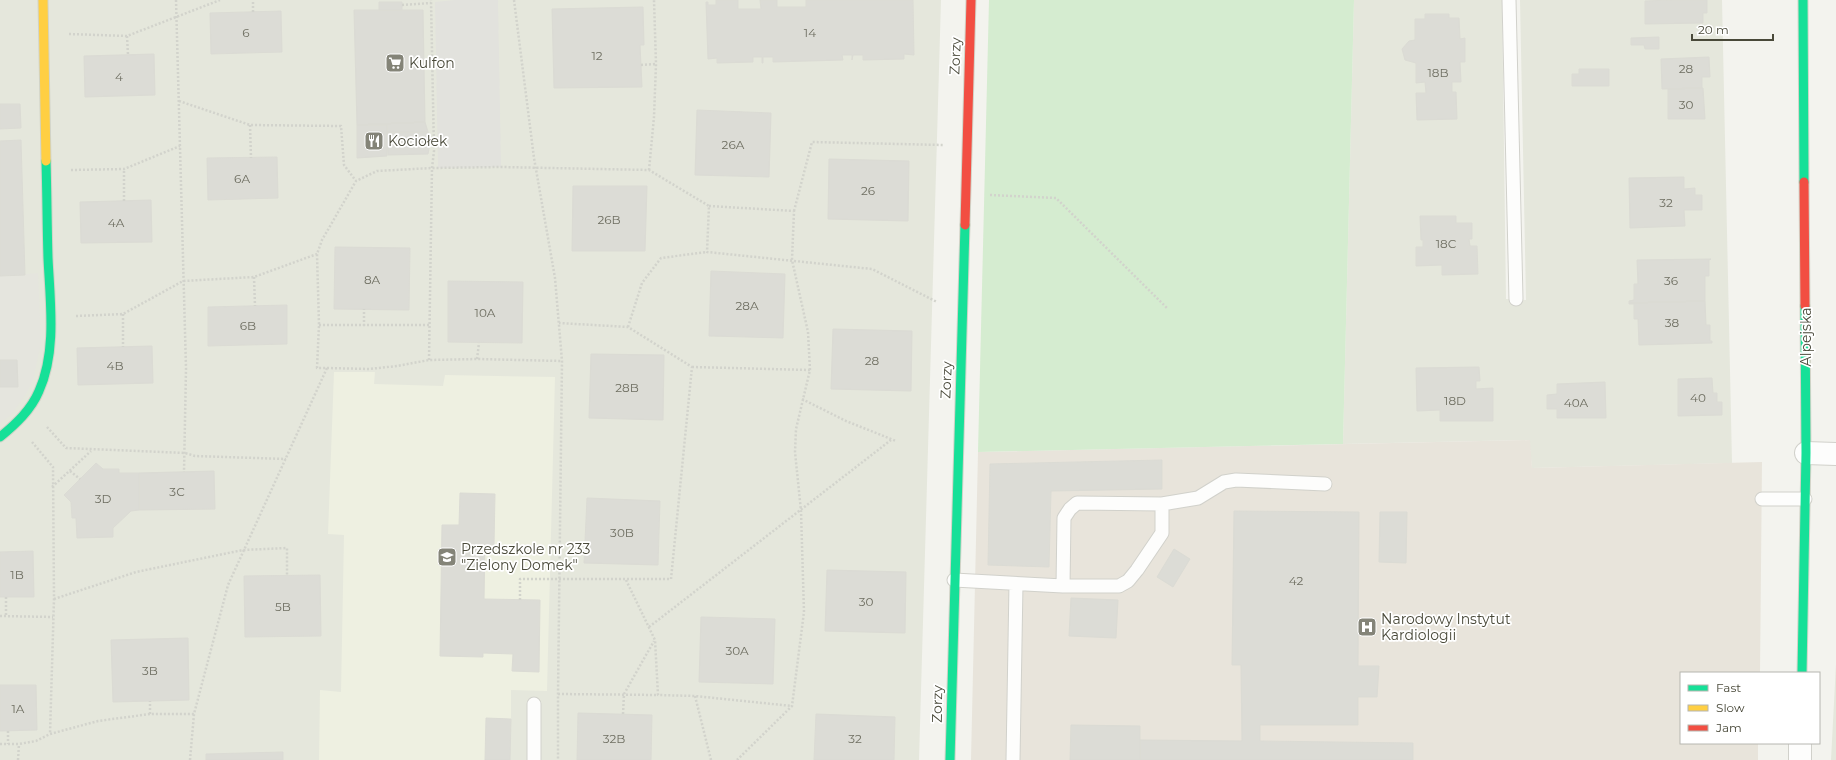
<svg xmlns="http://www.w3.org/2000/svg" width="1836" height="760" font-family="Montserrat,sans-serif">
  <rect width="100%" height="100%" fill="#f3f3ee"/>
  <path fill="#e5e7dc" d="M0 0H941L919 760H0Z
    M1354 0H1502L1506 299 1526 300 1520 0H1722L1732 463 1532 468 1529 440 1343 444Z
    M1836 664V760H1831Z"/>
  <path fill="#e5e5de" d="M38 273 41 343 33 380 26 394 11 415 0 423V276Z"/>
  <path fill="#eef0e1" d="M334 372H375L374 384 443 386 445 375 555 377 547 691 511 690V719L487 718 485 760H319L320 690 341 692 344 535 328 534Z"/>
  <path fill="#e8e4db" d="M1530 440 1532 468 1762 462 1760 673H1681V743H1758V760H971L978 452Z"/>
  <path fill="#d5ecd0" d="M989 0H1354L1343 444 978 452Z"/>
  <path fill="#e2e2dd" d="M455 0H498L501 167 438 168 435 2Z"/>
  <path fill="#dcdcd6" stroke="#dbdbd4" d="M716 0H738V9H761L760 0H777V7H806V0H913L914 55 904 54V59L863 60V55H853L852 60V55H842L843 60 773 62V57H763V63H762V57H753V62L717 63V58L708 59 706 2H708V5H716Z
    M1672 0H1707V13H1703V23L1645 24V1Z
    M379 2H402V10H379Z
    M643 7 644 45H640L642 87 554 88 552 9Z
    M354 10H423L425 122 357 125Z
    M281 11 282 52 211 54 210 13Z
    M1425 14H1449V18H1459L1460 39 1465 38V62H1460L1461 82H1452V92H1456L1457 119 1417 120 1416 93H1426L1425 82 1416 83V63L1405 60 1402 49 1409 41 1415 40V19H1425Z
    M1659 37V49H1645L1644 45H1631V38Z
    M154 54 155 95 85 97 84 56Z
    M1709 57 1710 77H1702V88L1662 89 1661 59Z
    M1579 69H1609V86H1572V74H1579Z
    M1703 88 1705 119H1668V89Z
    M0 104H20L21 128 0 129Z
    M697 110 771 113 769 177 695 175Z
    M425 122 428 132H387V125H357Z
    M357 125H387V156L357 158Z
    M387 132H428L430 144 428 154 388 155Z
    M21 140 25 275 0 276V141Z
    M277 157 278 198 208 200 207 158Z
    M829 159 909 161 908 221 828 219Z
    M1684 177V189L1695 188V195H1702V210H1684L1685 226 1630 228 1629 178Z
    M573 186H647L645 251H572Z
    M151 200 152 242 81 243 80 202Z
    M1420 216H1456V223H1472V239H1469L1470 246H1477L1478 274 1442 275V265L1416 266V247H1423V240H1421Z
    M335 247 410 248 409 310 334 309Z
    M1711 259 1709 260V276H1705V301L1629 303V301L1634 300V284H1638L1637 260Z
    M711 271 785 274 783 338 709 336Z
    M448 281 523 282 522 343 448 342Z
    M1705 301 1706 325H1710V341H1712V343L1639 345 1638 319H1634V304H1629V303Z
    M287 305V344L208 346V307Z
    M833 329 912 331 911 391 831 389Z
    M152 346 153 383 78 385 77 348Z
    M591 354 664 355 663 420 589 418Z
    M0 360H17L18 387H0Z
    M1479 367 1480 381H1476V389L1493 388V421H1440V410L1417 411 1416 368Z
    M1712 378 1713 393H1717V402H1722V415L1678 416V379Z
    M1605 382 1606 418H1557V409H1547V395L1557 394V384Z
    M1162 460V489L1051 491 1049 567 988 565 990 464Z
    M96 463 103 469H119V473H139V510L131 511 113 528V537L77 538 76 518H72L71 502 64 495Z
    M214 471 215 509 139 510V473Z
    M460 493 495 494 494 545 485 544 484 599 540 600 539 672 512 671 513 654 483 653V657L440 656 442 525H459Z
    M587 498 660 501 658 565 584 563Z
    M1234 511 1359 512 1358 666H1379L1377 697H1358V725H1260V741L1413 743V760H1140V740L1242 741 1241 665H1232Z
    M1380 512H1407L1406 563 1379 562Z
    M1174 549 1190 559 1173 587 1157 577Z
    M33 551 34 597H0V552Z
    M827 570 906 572 905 633 825 631Z
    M320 575 321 636 245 637 244 576Z
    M1071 598 1118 600 1116 638 1069 636Z
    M701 617 775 619 773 684 699 682Z
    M188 638 189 700 113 702 111 640Z
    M0 685H36L37 730 0 731Z
    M578 713 652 715 651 760H577Z
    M816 714 895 717 894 760H814Z
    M486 718 511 719 510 760H485Z
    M1071 725 1140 726V760H1070Z
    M283 752V760H206V754Z"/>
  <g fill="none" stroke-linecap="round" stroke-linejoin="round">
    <g stroke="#d1d1cb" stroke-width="15">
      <path id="lane" d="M1509 0 1516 299
        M1762 499H1805
        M954 580 1063 586H1119L1128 581 1137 570 1162 533V504
        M1063 586 1064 518 1070 509 1077 503 1162 504 1198 498 1224 482 1236 480 1325 484
        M534 704V760
        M1013 760 1016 584"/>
    </g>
    <g stroke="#d1d1cb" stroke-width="24">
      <path id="street" d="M1806 453 1836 454
        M1800 760V743"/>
    </g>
    <g stroke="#d1d3c7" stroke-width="11">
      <path id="fast" d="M1803 0 1804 182
        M0 437C16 424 31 410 39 391 57 351 50 301 48 258 47 226 47 193 46 161
        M1802 673 1806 453 1805 306
        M950 760 965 225"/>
    </g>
    <g stroke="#d1d3c7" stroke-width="11">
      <path id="slow" d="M43 0 46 161"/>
    </g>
    <g stroke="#d1d3c7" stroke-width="11">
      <path id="jam" d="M1804 182 1805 306
        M965 225 971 0"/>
    </g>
    <path stroke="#d2d3cc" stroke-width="2.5" stroke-dasharray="2 2" stroke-linecap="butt" d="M176 0 186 368 184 472
      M514 0 534 158 555 278 562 361 558 694V760
      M402 5 431 3
      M253 12V0
      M69 34 127 36 220 0
      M127 36 128 55
      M641 65 656 64
      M179 101 250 125 341 126 344 165 356 181
      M250 125 251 158
      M71 170 124 169 180 146
      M649 170 654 117 656 64 654 0
      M990 195 1056 198 1168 309
      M124 201V169
      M709 206 794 211 792 260 808 332 810 370 796 429 795 452 801 511 804 612 792 706 737 760
      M794 211 812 142 943 145
      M254 277 255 306
      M123 314V347
      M76 316 123 314 183 281 254 277 317 254
      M319 325H430
      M364 326V309
      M628 327 642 283 661 258 707 252
      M477 359 479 343
      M429 360 432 168 434 151 431 0
      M692 367 810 370
      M327 368 369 369 397 366 429 360 477 359 562 361
      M802 399 846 421 896 441
      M47 427 66 448 185 453 195 456 286 459
      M32 442 53 467 54 599 50 734
      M70 471 80 479
      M52 487 91 451
      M626 580 655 640 658 695 695 696 792 706
      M6 597V616
      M54 599 136 572 243 550 287 548V576
      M520 600V579H671L692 367 628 327 559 323
      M0 616 53 617
      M649 627 891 440
      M558 694 658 695
      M695 696 711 760
      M150 714V701
      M623 714 624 694 654 641
      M8 731V744
      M0 744H19L36 741 50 734 98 721 150 714H194
      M18 760 19 744
      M190 760 194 714 228 585 327 368H317L319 325 317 254 322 240 356 181 377 171 432 168 501 167 649 170 709 206 707 252 872 269 937 302"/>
    <use href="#lane" stroke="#fdfdfc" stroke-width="13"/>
    <use href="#street" stroke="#fdfdfc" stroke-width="22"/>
    <use href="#fast" stroke="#16e098" stroke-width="9"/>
    <use href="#slow" stroke="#ffcf43" stroke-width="9"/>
    <use href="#jam" stroke="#f24e42" stroke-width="9"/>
  </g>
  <defs>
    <g id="supermarket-square" transform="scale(1)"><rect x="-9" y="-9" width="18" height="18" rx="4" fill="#848478" stroke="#fff"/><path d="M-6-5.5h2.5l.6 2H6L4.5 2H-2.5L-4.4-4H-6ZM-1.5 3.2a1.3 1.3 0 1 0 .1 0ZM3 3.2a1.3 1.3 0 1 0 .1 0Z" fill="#fff"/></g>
    <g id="restaurant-square" transform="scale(1)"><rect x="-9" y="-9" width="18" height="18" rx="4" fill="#848478" stroke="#fff"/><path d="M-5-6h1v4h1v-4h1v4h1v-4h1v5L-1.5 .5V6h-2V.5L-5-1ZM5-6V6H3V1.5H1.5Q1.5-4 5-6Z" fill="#fff"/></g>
    <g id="school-square" transform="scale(1)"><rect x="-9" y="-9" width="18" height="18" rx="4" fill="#848478" stroke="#fff"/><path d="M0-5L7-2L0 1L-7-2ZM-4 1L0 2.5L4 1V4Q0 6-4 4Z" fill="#fff"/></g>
    <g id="hospital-square" transform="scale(1)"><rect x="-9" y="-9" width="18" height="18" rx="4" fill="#848478" stroke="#fff"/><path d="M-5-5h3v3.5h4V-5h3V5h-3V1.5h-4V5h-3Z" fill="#fff"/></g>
  </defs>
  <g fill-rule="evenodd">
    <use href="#supermarket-square" x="395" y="63"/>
    <use href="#restaurant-square" x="374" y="141"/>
    <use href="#school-square" x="447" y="557"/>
    <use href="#hospital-square" x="1367" y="627"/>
  </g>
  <g text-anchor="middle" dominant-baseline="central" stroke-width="3.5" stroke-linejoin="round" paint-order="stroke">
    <g font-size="12" fill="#6e6e61">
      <text x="246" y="32">6</text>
      <text x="810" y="32">14</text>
      <text x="597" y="55">12</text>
      <text x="1686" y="68">28</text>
      <text x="1438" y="72">18B</text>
      <text x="119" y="76">4</text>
      <text x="1686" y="104">30</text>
      <text x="733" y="144">26A</text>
      <text x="242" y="178">6A</text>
      <text x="868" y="190">26</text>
      <text x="1666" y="202">32</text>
      <text x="609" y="219">26B</text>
      <text x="116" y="222">4A</text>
      <text x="1446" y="243">18C</text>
      <text x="372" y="279">8A</text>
      <text x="1671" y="280">36</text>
      <text x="747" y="305">28A</text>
      <text x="485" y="312">10A</text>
      <text x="1672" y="322">38</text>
      <text x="248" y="325">6B</text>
      <text x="872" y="360">28</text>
      <text x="115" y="365">4B</text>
      <text x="627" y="387">28B</text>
      <text x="1698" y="397">40</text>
      <text x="1455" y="400">18D</text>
      <text x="1576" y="402">40A</text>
      <text x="177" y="491">3C</text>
      <text x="103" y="498">3D</text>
      <text x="622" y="532">30B</text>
      <text x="17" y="574">1B</text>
      <text x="1296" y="580">42</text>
      <text x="866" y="601">30</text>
      <text x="283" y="606">5B</text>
      <text x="737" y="650">30A</text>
      <text x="150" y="670">3B</text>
      <text x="18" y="708">1A</text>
      <text x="614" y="738">32B</text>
      <text x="855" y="738">32</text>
    </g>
    <g font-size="14" fill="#494939" stroke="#fff">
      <text transform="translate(955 56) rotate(-88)">Zorzy</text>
      <text transform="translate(1806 337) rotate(-90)">Alpejska</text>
      <text transform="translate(946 380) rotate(-88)">Zorzy</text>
      <text transform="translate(937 704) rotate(-89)">Zorzy</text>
    </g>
    <g font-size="14" fill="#494939" stroke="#fff" text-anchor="start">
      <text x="409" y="63">Kulfon</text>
      <text x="388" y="141">Kociołek</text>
      <text x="461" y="549">Przedszkole nr 233<tspan x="461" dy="16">"Zielony Domek"</tspan></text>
      <text x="1381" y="619">Narodowy Instytut<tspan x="1381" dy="16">Kardiologii</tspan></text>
    </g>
  </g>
  <rect x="1680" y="672" width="140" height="72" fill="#ffffff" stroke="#b6b6b0"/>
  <rect x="1688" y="685" width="20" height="6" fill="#16e098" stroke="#b6b6b0"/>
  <text x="1716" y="692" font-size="12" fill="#494939">Fast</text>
  <rect x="1688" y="705" width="20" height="6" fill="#ffcf43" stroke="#b6b6b0"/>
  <text x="1716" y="712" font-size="12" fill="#494939">Slow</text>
  <rect x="1688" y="725" width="20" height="6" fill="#f24e42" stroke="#b6b6b0"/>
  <text x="1716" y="732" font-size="12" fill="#494939">Jam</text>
  <path d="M1692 34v6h81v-6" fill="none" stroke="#494939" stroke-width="2"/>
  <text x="1698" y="34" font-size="12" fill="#494939" stroke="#ffffff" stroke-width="3" paint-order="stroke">20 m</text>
</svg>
